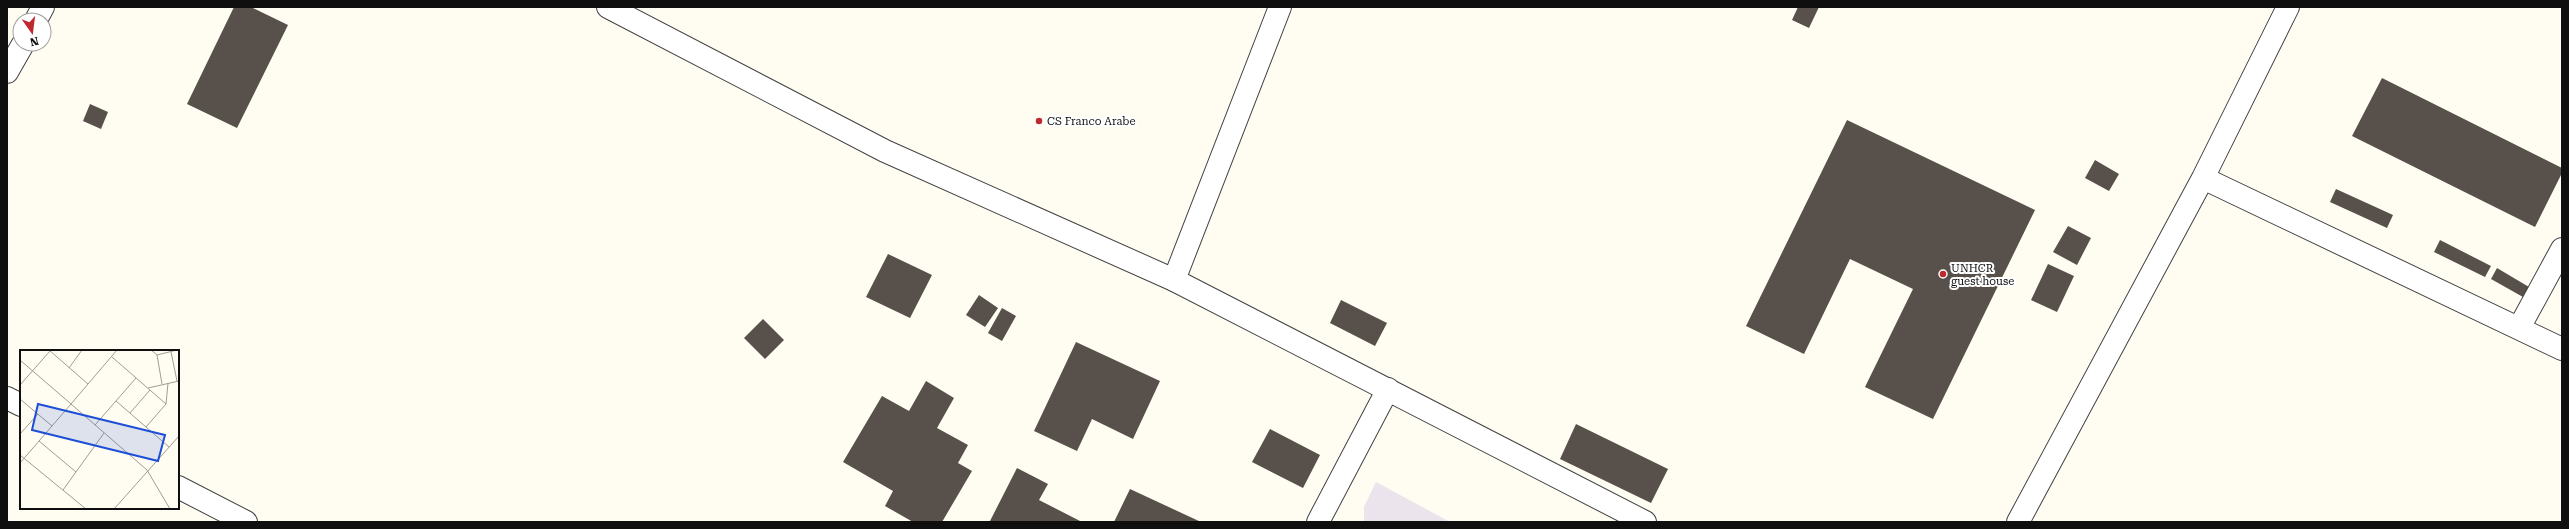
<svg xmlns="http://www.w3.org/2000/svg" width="2569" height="529" font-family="'Roboto Serif',serif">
  <rect width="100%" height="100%" fill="#fffcf1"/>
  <path fill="#ece4ed" d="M1376 482 1450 522H1364V507Z"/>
  <path fill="#57504b" d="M234 7H251L288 25 237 128 187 104Z
    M1798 7H1819L1809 28 1792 20Z
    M2382 78 2562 168V173L2535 227 2352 136Z
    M90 104 108 112 101 129 83 121Z
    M1847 120 2035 210 1933 419 1865 387 1913 289 1850 259 1804 354 1746 326Z
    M2095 160 2119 174 2109 191 2085 178Z
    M2336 189 2393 215 2387 228 2330 202Z
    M2068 226 2091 238 2077 265 2053 252Z
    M2440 240 2491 266 2485 277 2434 252Z
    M888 254 932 275 910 318 866 297Z
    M2048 264 2074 276 2057 312 2031 300Z
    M2497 268 2529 287 2523 297 2491 279Z
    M979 295 998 308 985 327 966 315Z
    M1341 300 1387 323 1375 346 1330 323Z
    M1002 308 1016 316 1002 341 988 333Z
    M763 319 784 340 765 359 744 338Z
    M1076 342 1160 381 1133 439 1092 419 1077 451 1034 431Z
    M926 381 954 398 937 428 968 445 958 463 972 471 942 522H913L885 506 893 491 843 462 882 396 909 411Z
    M1576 424 1668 469 1651 503 1560 459Z
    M1270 429 1320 455 1303 488 1252 462Z
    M1017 468 1048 484 1039 500 1082 522 990 521Z
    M1130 489 1201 522H1114Z"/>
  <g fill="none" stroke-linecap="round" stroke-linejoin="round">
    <g stroke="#424242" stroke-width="24">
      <path id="minor" d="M36 20 43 7
        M7 72 23 44
        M2203 178 2562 349
        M1174 280 1280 7
        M2519 328 2562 249
        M7 398 21 405
        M178 487 246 522
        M1318 522 1388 389
        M2018 522 2203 178 2288 7"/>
    </g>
    <g stroke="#424242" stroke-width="24">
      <path id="tertiary" d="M608 7 885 151 1174 280 1645 522"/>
    </g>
    <use href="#minor" stroke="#fff" stroke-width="22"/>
    <use href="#tertiary" stroke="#fff" stroke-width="22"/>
  </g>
  <g fill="#bd292f" stroke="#fff" stroke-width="1.5">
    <circle cx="1039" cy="121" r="4"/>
    <circle cx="1943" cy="274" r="4"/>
  </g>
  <g text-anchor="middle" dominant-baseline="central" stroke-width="4" stroke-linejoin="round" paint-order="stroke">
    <g font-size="11" fill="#0f0f0f" stroke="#fff" text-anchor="start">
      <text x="1047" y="121">CS Franco Arabe</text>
      <text x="1951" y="268">UNHCR<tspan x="1951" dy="13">guest house</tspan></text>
    </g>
  </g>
  <g transform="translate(20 350)">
    <rect width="159" height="159" fill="#fffcf1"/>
    <path fill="none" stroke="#9f9d97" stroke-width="1" d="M29 0 68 34M97 0 51 54 127 120 150 159M131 0 137 5 142 34M151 2 157 31M137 5 157 0M92 7 146 54M0 10 51 54 0 113M49 18 62 0M0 35 30 1M128 38 159 31M0 49 32 76M96 51 149 97M110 63 130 40M75 75 116 28M126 77 146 54 148 33M0 84 18 64M19 91 56 122M0 105 66 159M43 140 84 83M94 159 159 86"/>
    <path fill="#1d4ed8" fill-opacity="0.15" stroke="#1d4ed8" stroke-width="2" d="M18 54 145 85 138 111 12 80Z"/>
    <rect width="159" height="159" fill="none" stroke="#0f0f0f" stroke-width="2"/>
  </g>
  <rect width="2569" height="529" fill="none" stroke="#0f0f0f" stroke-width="16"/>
  <g transform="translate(32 32) rotate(166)"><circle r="19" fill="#ffffff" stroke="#9f9f9f"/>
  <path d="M0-3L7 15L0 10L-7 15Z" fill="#bd292f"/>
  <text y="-6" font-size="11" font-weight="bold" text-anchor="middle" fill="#0f0f0f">N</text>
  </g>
</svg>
